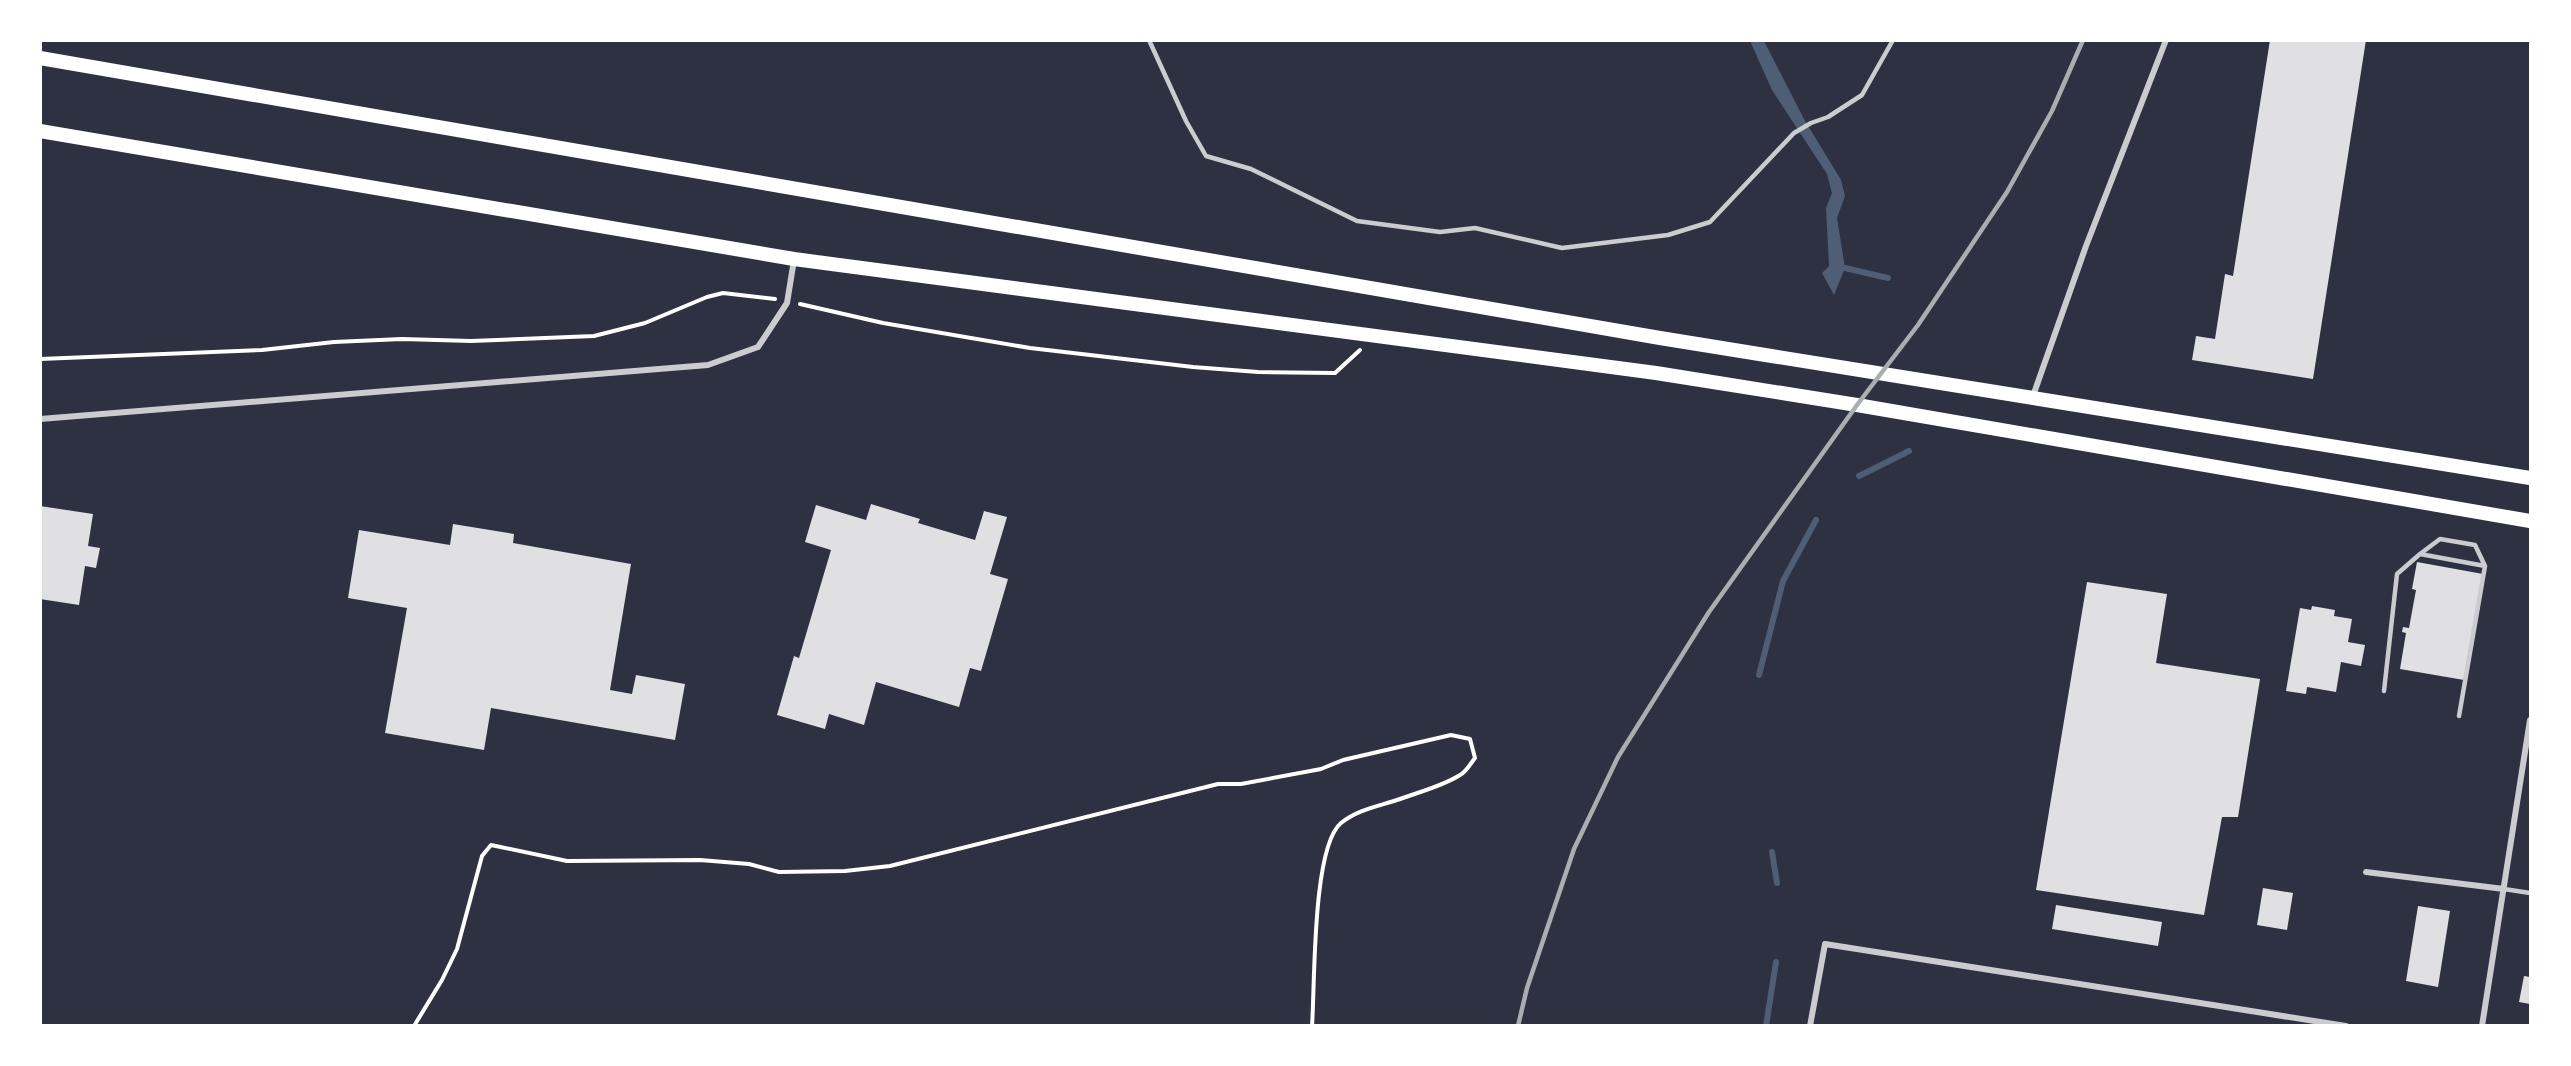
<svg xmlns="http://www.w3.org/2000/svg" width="2571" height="1066" font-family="'Varela Round',sans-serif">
  <rect width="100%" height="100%" fill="#2d3142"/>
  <path fill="#4f5d75" d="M1750 41H1764L1804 119 1841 180 1845 196 1837 218 1845 268 1834 295 1822 273 1829 266 1826 208 1832 193 1827 174 1772 90Z"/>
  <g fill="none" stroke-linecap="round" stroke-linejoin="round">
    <path stroke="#4f5d75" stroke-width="6" d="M1845 268 1888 278
      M1859 476 1909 451
      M1759 675 1783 581 1816 520
      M1772 852 1777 883
      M1766 1026 1776 962"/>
  </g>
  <path fill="#e0e0e3" d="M2270 40H2366L2313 379 2192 360 2196 336 2215 339 2225 274 2233 276Z
    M871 504 920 519 918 523 975 540 984 511 1007 517 990 574 1008 579 981 671 970 668 959 707 876 682 864 725 829 714 825 729 777 715 794 656 799 658 831 550 805 542 816 505 866 520Z
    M40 506 93 514 88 546 100 548 96 568 85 566 79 605 40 599Z
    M453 524 514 534 513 543 631 564 610 690 632 694 636 675 685 684 675 740 491 708 484 750 385 733 407 608 348 598 359 530 450 545Z
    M2417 562 2483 574 2464 680 2400 669 2406 633 2402 632 2403 627 2409 628 2416 590 2412 589Z
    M2087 582 2167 594 2156 663 2260 679 2238 817H2222L2204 915 2036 890Z
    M2312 606 2335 610 2334 616 2352 619 2348 642 2365 645 2361 666 2341 662 2336 692 2307 687 2306 694 2286 691 2300 608 2311 610Z
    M2263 888 2293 893 2287 930 2257 925Z
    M2056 905 2162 922 2158 946 2052 929Z
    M2418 906 2450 911 2438 987 2406 981Z
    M2524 976 2530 977V1004L2519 1002Z"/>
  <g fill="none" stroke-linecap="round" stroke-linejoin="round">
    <path stroke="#fff" stroke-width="4" d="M800 304 883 323 1030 348 1193 367 1258 372 1335 373 1360 350
      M40 359 262 350 334 342 402 339 471 341 594 336 645 323 707 297 723 293 775 299
      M414 1026 442 980 457 949 482 856 491 845 567 861 700 860 749 864 779 872 845 871 890 866 1218 784H1241L1321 769 1343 760 1451 735 1470 739 1475 758C1471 763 1466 772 1460 775 1443 786 1419 792 1400 799 1380 806 1358 809 1341 823 1312 847 1315 986 1312 1026"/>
    <path stroke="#caccd0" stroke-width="4.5" d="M1149 40 1186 121 1206 156 1251 169 1357 221 1440 232 1475 228 1562 248 1668 235 1710 222 1794 133 1811 123 1828 117 1862 95 1893 40
      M2420 554 2440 539 2475 545 2485 566
      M2384 691 2397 574 2420 554 2485 566 2459 716
      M2504 889 2530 893"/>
    <path stroke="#caccd0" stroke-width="6" d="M2033 396 2086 246 2166 40
      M40 419 708 365 758 347 787 303 794 260
      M2366 872 2504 889
      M1810 1026 1825 944 2346 1026
      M2482 1026 2530 720"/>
    <path stroke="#fff" stroke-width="14" d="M40 58 1660 338 2530 478
      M40 131 794 259 1656 373 1857 405 2530 521"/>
    <path stroke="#abadb3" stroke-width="4.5" d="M1518 1026 1527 988 1574 849 1618 757 1709 612 1857 405 1918 325 2007 192 2052 111 2083 40"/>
  </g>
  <rect width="2571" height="1066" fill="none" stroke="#ffffff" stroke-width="84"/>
</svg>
